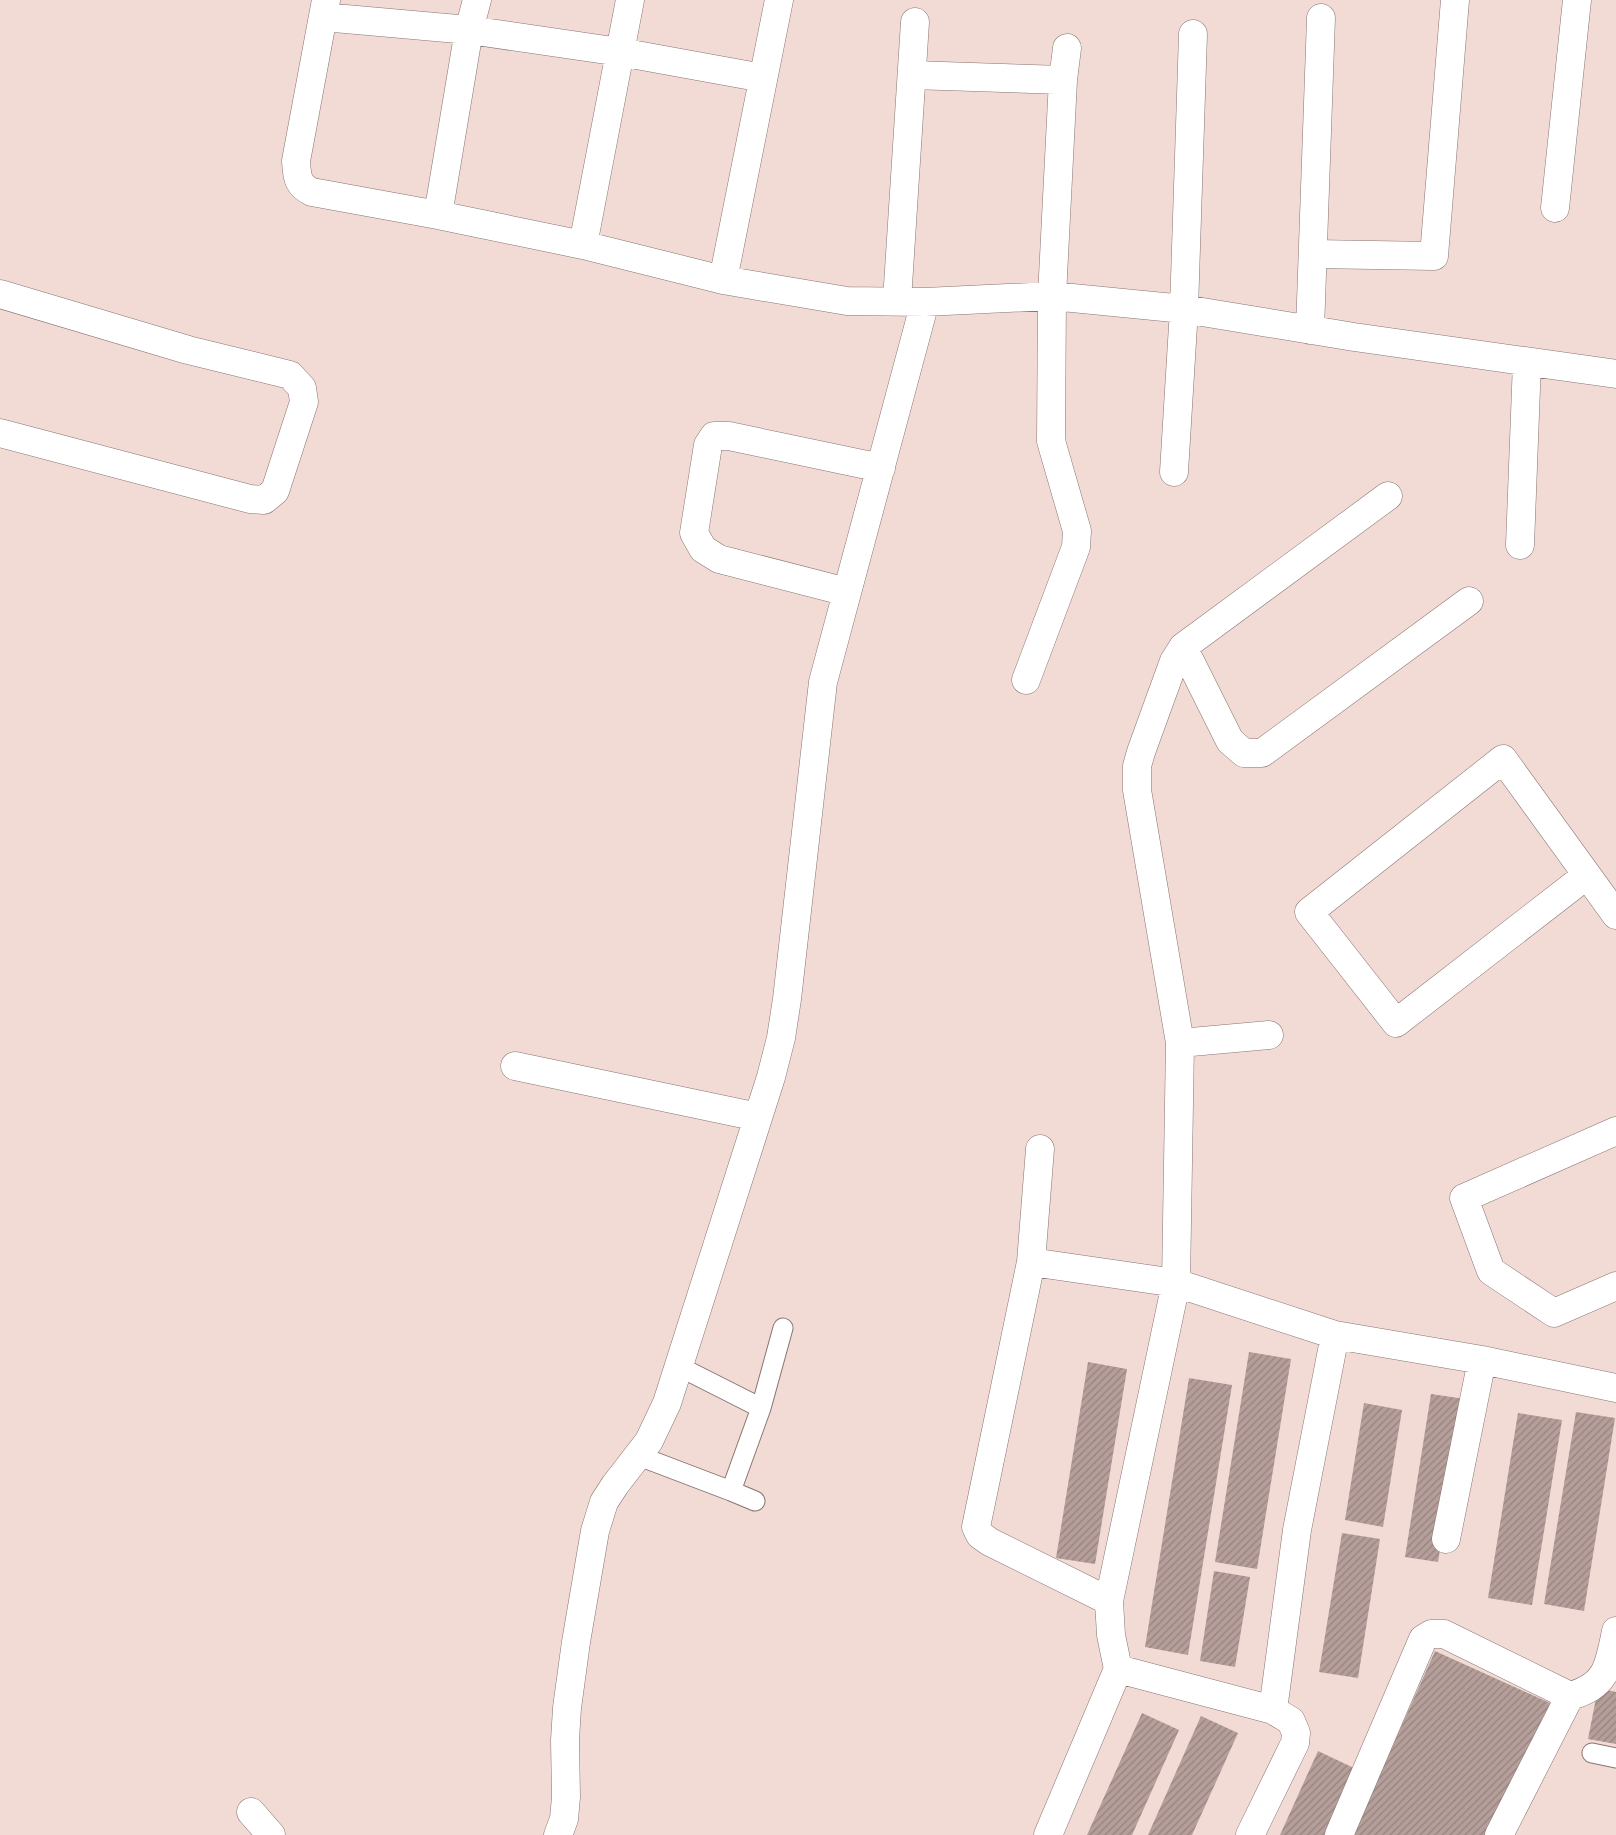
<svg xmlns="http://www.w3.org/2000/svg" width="1616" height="1835" font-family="Quicksand,sans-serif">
  <defs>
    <pattern id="building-hatch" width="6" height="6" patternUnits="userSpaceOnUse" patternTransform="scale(1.25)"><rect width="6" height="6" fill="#b69f9b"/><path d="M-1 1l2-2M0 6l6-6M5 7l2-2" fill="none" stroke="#95827e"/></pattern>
  </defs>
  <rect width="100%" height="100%" fill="#f2dad5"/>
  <path fill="url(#building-hatch)" d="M1249 1352 1291 1359 1257 1569 1215 1562Z
    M1088 1362 1127 1369 1095 1564 1056 1558Z
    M1189 1378 1232 1385 1188 1655 1145 1647Z
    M1431 1394 1465 1399 1438 1562 1405 1557Z
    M1364 1403 1402 1410 1383 1527 1345 1520Z
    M1576 1412 1615 1418 1584 1611 1544 1604Z
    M1518 1413 1562 1420 1532 1605 1488 1598Z
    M1342 1533 1380 1539 1358 1678 1319 1672Z
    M1214 1571 1250 1577 1235 1667 1200 1661Z
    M1435 1651 1550 1703 1491 1835H1353Z
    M1598 1688 1616 1692V1744L1588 1739Z
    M1142 1713 1179 1730 1132 1835H1087Z
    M1201 1716 1238 1733 1192 1835H1148Z
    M1318 1751 1354 1768 1324 1835H1280Z"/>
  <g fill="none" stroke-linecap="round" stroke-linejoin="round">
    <g stroke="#897470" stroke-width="21">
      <path id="lane" d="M680 1367 761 1408 783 1328
        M639 1456 731 1491 761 1408
        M731 1491 755 1501
        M1592 1753 1616 1758"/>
    </g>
    <g stroke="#897470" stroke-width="29">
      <path id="street" d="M326 0 296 161C297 176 297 185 312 192L438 215 583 245 723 280 847 301 925 302 1052 296 1184 309 1354 337 1616 374
        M323 17 469 30 620 52 763 78
        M912 75 1063 80
        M1555 208 1577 0
        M438 215 469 30 477 0
        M583 245 630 0
        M1313 254 1434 256 1455 0
        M723 280 779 0
        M0 294 188 350 290 375 302 388 304 402 275 491 264 500 250 499 0 433
        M897 301 915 22
        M1310 330 1321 18
        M1174 472 1184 309 1193 34
        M1520 545 1527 362
        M847 592 719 559 703 549 694 533 708 445 714 436H729L881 468
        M1183 647 1230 741 1244 753H1262L1469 601
        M1026 680 1076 547 1077 531 1051 441 1052 296 1063 80 1067 48
        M1587 875 1396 1023 1309 912 1503 759 1616 915
        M1180 1043 1269 1035
        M515 1066 758 1117
        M1616 1131 1464 1198 1491 1271 1554 1313 1616 1286
        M1040 1149 1031 1262 976 1527 980 1535 990 1542 1109 1601
        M1031 1262 1176 1283 1335 1335 1482 1360 1616 1388
        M1446 1539 1482 1360
        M1118 1669 1273 1710
        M251 1812 271 1835
        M558 1835 564 1819 566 1797 565 1740 567 1708 576 1642 595 1531 604 1502 615 1485 649 1441 667 1403 771 1077 781 1038 787 999 823 682 925 302
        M1048 1835 1118 1669 1111 1635 1109 1601 1176 1283 1180 1043 1137 790V766L1141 752 1174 661 1183 647 1388 496
        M1250 1835 1295 1743 1296 1733 1291 1721 1273 1710 1297 1530 1335 1335
        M1339 1835 1423 1639 1431 1634H1444L1570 1696C1607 1686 1609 1666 1616 1631
        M1499 1835 1570 1696"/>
    </g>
    <use href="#lane" stroke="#fff" stroke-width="19"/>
    <use href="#street" stroke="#fff" stroke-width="28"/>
  </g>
</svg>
